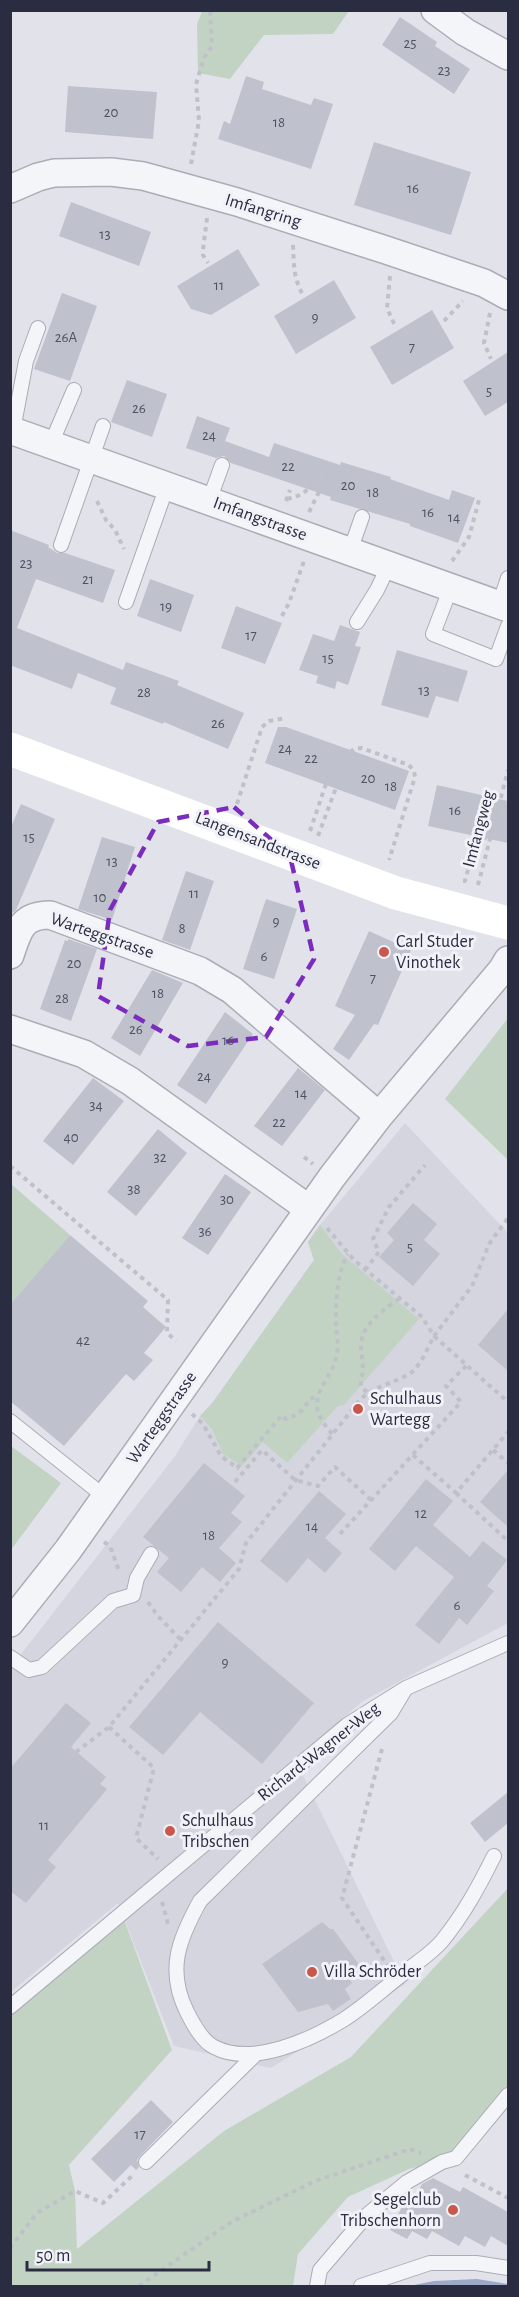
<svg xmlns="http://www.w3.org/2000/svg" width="519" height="2297" font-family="'Alegreya Sans',sans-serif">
  <rect width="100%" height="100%" fill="#e2e3ea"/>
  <path fill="#d4d5df" d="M405 1123 508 1233V1623L363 1701 295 1759 405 1984 271 2068 174 2046 118 1903 11 1992V1667L175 1456 200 1416 213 1402 314 1260 308 1242 320 1225Z"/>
  <path fill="#c3d3c3" d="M202 11V10L349 11 333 34 264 35 230 79 198 73 197 24Z
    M508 1018V1160L445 1099Z
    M11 1184 70 1235 11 1305 10 1185Z
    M320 1225 341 1253 419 1319 344 1405 338 1406 287 1463 263 1442 242 1466 223 1454 212 1429 200 1416 213 1402 314 1260 308 1242Z
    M11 1446 61 1483 11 1550H10Z
    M508 1888V2090L456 2158 409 2169 348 2197 298 2254 293 2286H11V2007L122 1914 172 2050 69 2165 75 2191 77 2249 224 2131 351 2057Z"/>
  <path fill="#9ea8c9" d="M477 2279 508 2284V2286H409L434 2281Z"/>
  <path fill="#bfc1cc" d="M400 17 437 42 435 46 470 69 454 94 382 45Z
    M246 76 264 82 262 89 311 105 314 98 333 104 311 169 218 139 224 121 230 124Z
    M68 86 157 92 153 139 65 132Z
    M374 142 471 172 451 235 354 205Z
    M71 202 151 232 139 266 59 236Z
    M238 249 260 285 211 315 191 309 177 286Z
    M334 280 356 318 296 354 274 316Z
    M62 293 97 306 70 381 34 369Z
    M432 310 454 348 392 385 370 347Z
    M508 352V402L485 416 463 381Z
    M127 380 167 394 152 437 111 422Z
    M197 416 230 428 225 441 269 457 274 443 340 465 341 462 391 477 390 479 449 500 452 490 475 498 458 543 410 526V524L330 500 331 497 231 463 224 456 216 458 186 448Z
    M10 530 49 545 48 547 57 553H65L115 570 103 603 36 579 17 628 123 670 126 662 179 681 177 685 244 713 228 749 164 722 163 724 110 704 116 688 78 673 72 689 10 665Z
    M150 579 194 595 181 632 137 616Z
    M236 606 282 623 265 664 221 648Z
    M340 625 360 632 355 646 361 647 348 685 337 681 335 689 316 683 318 676 299 670 313 634 334 641Z
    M397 650 468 671 458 702 436 696 428 718 381 705Z
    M278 727H286L409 771 395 810 265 763Z
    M437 785 508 801V843L428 826Z
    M21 804 55 819 16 910 10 915V829Z
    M102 837 135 847 112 920 78 909Z
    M186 871 214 881 190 950 162 940Z
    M266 899 297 909 274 979 243 969Z
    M369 931 411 950 378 1025 374 1024 349 1060 333 1049 355 1015 335 1006Z
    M68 939 97 949 71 1021 40 1009 65 940 68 941Z
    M152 970 183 983 140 1056 111 1038Z
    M225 1012 253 1034 206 1104 177 1085Z
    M298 1068 325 1090 282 1146 254 1126Z
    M93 1078 124 1101 73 1165 43 1141Z
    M158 1129 187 1153 136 1216 107 1192Z
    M225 1174 251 1192 208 1255 182 1238Z
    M413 1203 437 1224 424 1240 440 1254 413 1286 379 1257 394 1240 387 1233Z
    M70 1235 148 1301 143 1307 166 1327 144 1353 153 1360 134 1381 126 1374 64 1446 10 1401V1305Z
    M508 1309V1371L478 1345Z
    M204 1463 245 1496 231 1513 242 1522 219 1548 236 1563 220 1582 202 1567 181 1592 157 1572 169 1558 143 1537Z
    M508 1470V1527L480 1502Z
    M426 1479 453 1501 433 1525 470 1557 483 1541 507 1560 487 1586 494 1591 467 1625 459 1618 439 1644 415 1625 454 1577 416 1546 395 1571 369 1549Z
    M319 1491 346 1514 325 1538 342 1553 325 1573 308 1558 287 1583 260 1561Z
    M218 1622 314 1703 262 1764 200 1712 163 1755 129 1727Z
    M66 1703 91 1723 71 1747 106 1777 100 1784 107 1789 48 1860 56 1867 26 1903 10 1891V1769Z
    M508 1792V1823L485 1842 470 1823Z
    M322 1922 330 1929H333L361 1967 348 1977 352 1983 345 1989 351 1999 333 2011 328 2004 298 2012 262 1964Z
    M151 2100 173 2122 140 2156 137 2160 139 2167 136 2170 131 2165 114 2182 91 2159Z
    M433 2178 460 2192 463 2187 508 2212V2246L491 2236 485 2247 465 2236 459 2246 432 2231 427 2239 412 2231 407 2239 390 2230 403 2205 409 2209 422 2184Z"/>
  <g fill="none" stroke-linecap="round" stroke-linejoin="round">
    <g stroke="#abacb7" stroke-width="16">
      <path id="lane" d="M13 430 26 361 38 328
        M51 444 74 390
        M209 501 222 465
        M61 545 103 426
        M350 551 362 517
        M451 587 433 634 496 659 508 626
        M126 602 167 486
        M499 605 508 578
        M357 622 377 590 389 565
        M10 1421 105 1497
        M10 1657 29 1670 42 1667 113 1601 133 1595 137 1578 151 1554
        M406 1688 391 1713 200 1901C179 1939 166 1970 187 2012 193 2024 202 2041 214 2047 252 2067 310 2040 343 2020 364 2007 384 1988 404 1973 416 1963 432 1953 442 1941 464 1914 479 1886 494 1856
        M10 2007 347 1725 406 1688 508 1643
        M146 2162 256 2054
        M317 2286 320 2270 367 2215 407 2182 442 2162 456 2158 508 2095
        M361 2286 430 2263H476L508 2268"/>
    </g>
    <g stroke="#abacb7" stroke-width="30">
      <path id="street" d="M435 10 465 32 508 56
        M10 189 38 177 54 173 111 172 143 176 237 202 386 250 484 283 508 296
        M10 430 508 608
        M10 955C18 931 21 915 50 915L200 971 232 990 379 1116
        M10 1029 84 1054 130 1081 309 1209
        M10 1623 68 1550 332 1177 379 1116 502 970 508 960"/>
    </g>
    <path stroke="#bfc1c8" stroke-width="4" stroke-dasharray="4.5 4.5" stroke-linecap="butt" d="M191 164 199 121 196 84 204 58 212 46 210 10
      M207 218 203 250V255L208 263
      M293 245C294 263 293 278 303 295
      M390 276 387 308 396 328
      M490 313 484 343 491 359
      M444 321 463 301
      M287 499C302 495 311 492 312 475
      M97 501 106 520 115 530 124 549
      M286 501 290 490
      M309 512 329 472 335 466
      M452 561 469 537 479 500
      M282 616 289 603 304 561
      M237 804 262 727 269 721 286 718
      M310 831 328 778 326 767
      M318 836 349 753 354 749 361 748 409 765 414 771 415 777 389 860
      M463 881H465L477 836 490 839
      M478 885 508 770
      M304 1157 313 1164
      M10 1166 168 1300 167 1333 176 1341
      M327 1228 354 1260 422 1317 434 1336 472 1286 489 1244 508 1218
      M365 1270 379 1252 373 1239 389 1207 425 1165
      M367 1392 361 1387C360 1380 363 1375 363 1368 363 1361 361 1353 361 1345 362 1323 384 1310 400 1298
      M192 1414 203 1424 221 1456 239 1469
      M332 1434C326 1426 317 1417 317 1406 316 1388 335 1372 337 1354 339 1343 336 1333 336 1322 335 1304 338 1269 348 1254
      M493 1450 508 1463
      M413 1455 456 1493 508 1432
      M237 1468 282 1415 286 1419C297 1416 305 1410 309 1399L318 1397
      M235 1482 262 1450 295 1480 318 1486 335 1467 371 1500
      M456 1493 508 1541
      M340 1534 461 1402 446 1386 467 1365
      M104 1542 110 1546 119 1571
      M148 1602 157 1615 181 1640
      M109 1727 154 1768 136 1838 158 1859
      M382 1749 342 1898 387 1965
      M76 1752 109 1727 239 1569 246 1543 359 1401C373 1385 395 1384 412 1372 422 1363 428 1347 434 1336L508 1402
      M162 1902 168 1924
      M465 2175 508 2198
      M10 2248 37 2213 75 2191 103 2203 134 2174
      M139 2286 231 2222 315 2181 410 2149 421 2153"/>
    <use href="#lane" stroke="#f4f5f8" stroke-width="14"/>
    <use href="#street" stroke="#f4f5f8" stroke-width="27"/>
    <path stroke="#fff" stroke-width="33" d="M10 749 396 893 508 923"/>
  </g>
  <path fill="none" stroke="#7b2cbf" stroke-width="4.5" stroke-dasharray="12 8" stroke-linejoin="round" d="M234 807 290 856 314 959 266 1037 188 1046 98 996 110 910 158 822Z"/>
  <g fill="#ca574b" stroke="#f1f2f7" stroke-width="2">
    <circle cx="384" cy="952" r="6"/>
    <circle cx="358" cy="1409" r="6"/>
    <circle cx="170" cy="1831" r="6"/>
    <circle cx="312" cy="1972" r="6"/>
    <circle cx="453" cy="2210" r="6"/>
  </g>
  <g text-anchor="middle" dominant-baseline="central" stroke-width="6" stroke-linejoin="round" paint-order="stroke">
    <g font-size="15" fill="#4f5264">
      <text x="410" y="43">25</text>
      <text x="444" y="70">23</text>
      <text x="111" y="112">20</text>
      <text x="279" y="122">18</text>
      <text x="413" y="188">16</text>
      <text x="105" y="234">13</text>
      <text x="219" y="285">11</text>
      <text x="315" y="317">9</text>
      <text x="66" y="337">26A</text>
      <text x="412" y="347">7</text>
      <text x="489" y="391">5</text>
      <text x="139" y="408">26</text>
      <text x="209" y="435">24</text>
      <text x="288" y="466">22</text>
      <text x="348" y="485">20</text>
      <text x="373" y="492">18</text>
      <text x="428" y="512">16</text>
      <text x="454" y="517">14</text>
      <text x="26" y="563">23</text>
      <text x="88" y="579">21</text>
      <text x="166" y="606">19</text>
      <text x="251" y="635">17</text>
      <text x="328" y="658">15</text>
      <text x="424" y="690">13</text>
      <text x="144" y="692">28</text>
      <text x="218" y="723">26</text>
      <text x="285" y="748">24</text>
      <text x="311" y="758">22</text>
      <text x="368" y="778">20</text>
      <text x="391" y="786">18</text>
      <text x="455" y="810">16</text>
      <text x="29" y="837">15</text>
      <text x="112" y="861">13</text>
      <text x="194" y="893">11</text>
      <text x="100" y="897">10</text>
      <text x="276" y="921">9</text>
      <text x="182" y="928">8</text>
      <text x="264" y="956">6</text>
      <text x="74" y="963">20</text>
      <text x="373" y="978">7</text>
      <text x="158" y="993">18</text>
      <text x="62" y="998">28</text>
      <text x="136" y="1029">26</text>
      <text x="228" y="1040">16</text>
      <text x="204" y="1076">24</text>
      <text x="301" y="1093">14</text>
      <text x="96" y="1105">34</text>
      <text x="279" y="1122">22</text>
      <text x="71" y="1137">40</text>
      <text x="160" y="1157">32</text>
      <text x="134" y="1189">38</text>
      <text x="227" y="1199">30</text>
      <text x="205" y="1231">36</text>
      <text x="410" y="1247">5</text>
      <text x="83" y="1340">42</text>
      <text x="421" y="1513">12</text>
      <text x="312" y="1526">14</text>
      <text x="209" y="1535">18</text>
      <text x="457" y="1605">6</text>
      <text x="225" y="1662">9</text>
      <text x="44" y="1825">11</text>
      <text x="140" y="2134">17</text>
    </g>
    <g font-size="18" fill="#2a2d41" stroke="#f1f2f7">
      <text transform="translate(263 211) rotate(17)">Imfangring</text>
      <text transform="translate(260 519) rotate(20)">Imfangstrasse</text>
      <text transform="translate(479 829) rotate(-75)">Imfangweg</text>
      <text transform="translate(258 841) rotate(21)">Langensandstrasse</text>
      <text transform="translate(102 936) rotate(19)">Warteggstrasse</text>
      <text transform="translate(162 1418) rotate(-55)">Warteggstrasse</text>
      <text transform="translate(319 1752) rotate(-38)">Richard-Wagner-Weg</text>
    </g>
    <g font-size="18" fill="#2a2d41" stroke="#f1f2f7" text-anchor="start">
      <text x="396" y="942">Carl Studer<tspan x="396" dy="21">Vinothek</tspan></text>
      <text x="370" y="1399">Schulhaus<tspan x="370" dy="21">Wartegg</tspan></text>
      <text x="182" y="1821">Schulhaus<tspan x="182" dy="21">Tribschen</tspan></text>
      <text x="324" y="1972">Villa Schröder</text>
      <text x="441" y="2200" text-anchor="end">Segelclub<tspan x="441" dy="21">Tribschenhorn</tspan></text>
    </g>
  </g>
  <rect width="519" height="2297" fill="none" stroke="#2a2d41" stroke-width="24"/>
  <path d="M27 2261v9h182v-9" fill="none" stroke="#2a2d41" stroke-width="3"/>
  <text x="36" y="2261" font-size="18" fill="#2a2d41" stroke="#f1f2f7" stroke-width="4.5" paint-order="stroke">50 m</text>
</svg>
